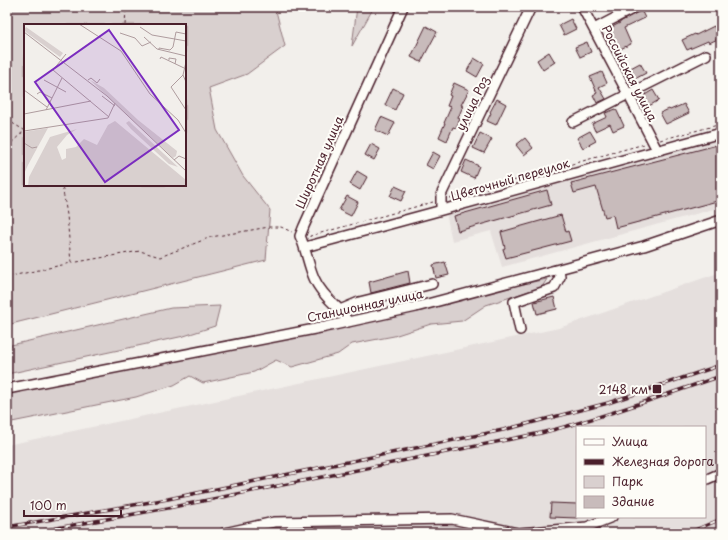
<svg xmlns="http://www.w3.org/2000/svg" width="728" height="540" font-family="'Playpen Sans',sans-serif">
  <rect width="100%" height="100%" fill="#f2efeb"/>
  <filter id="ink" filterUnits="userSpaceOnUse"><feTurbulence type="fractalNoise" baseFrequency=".025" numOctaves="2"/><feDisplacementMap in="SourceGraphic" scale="8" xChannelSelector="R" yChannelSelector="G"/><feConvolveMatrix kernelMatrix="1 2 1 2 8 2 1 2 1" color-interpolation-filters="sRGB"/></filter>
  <g filter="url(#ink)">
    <path fill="#e5dfdd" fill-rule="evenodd" d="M721 138V207L502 267 491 231 452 241 446 213Z
      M721 272V533H7V445L559 328ZM577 427H705V517H577Z"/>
    <path fill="#d9d0cf" stroke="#92787d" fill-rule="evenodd" d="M7 7H275L285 46 247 74 209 88 217 130 243 176 270 210 266 260 7 325ZM25 25H185V185H25Z
      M357 7H374L352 46Z
      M547 279 542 287 486 305 462 321 431 324 394 336 352 344 338 354 292 367 276 360 254 372 203 383 190 376 174 385 136 397 7 423V392Z
      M220 306 215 326 184 336 7 374V346L171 308Z"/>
    <path fill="#c8bbbb" stroke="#4a1f2b" d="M641 10 645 18 624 28 631 44 618 50 608 29 620 23V22Z
      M571 19 576 29 564 35 559 25Z
      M426 26 437 32 421 62 411 57Z
      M714 26 720 38 709 43 708 41 687 50 682 40 695 34 696 35Z
      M587 42 591 52 580 57 575 47Z
      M549 52 555 62 543 70 537 60Z
      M474 58 484 64 477 77 467 71Z
      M640 63 646 73 633 80 627 70Z
      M602 72 607 83 599 87 606 99 597 103 593 95 597 93 590 77Z
      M454 83 469 90 461 105 463 106 458 118 460 119 456 128 453 127 447 141 439 137 445 123H444L451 107 447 106 451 96 449 95Z
      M393 88 403 93 395 110 385 105Z
      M653 90 659 100 649 106 643 96Z
      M497 99 506 104 496 125 487 121 491 113 490 112Z
      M684 104 689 113 666 124 660 113 669 109 670 110Z
      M616 109 624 126 613 131 610 124 595 131 592 124 607 117 605 113Z
      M381 117 395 123 388 136 375 130Z
      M590 131 596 141 583 148 577 138Z
      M480 133 492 139 484 153 473 148Z
      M525 138 533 148 524 155 516 145Z
      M371 144 380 149 374 160 365 155Z
      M721 144V186L717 187 721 200 616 228 613 215 605 217 596 187 574 193 571 183Z
      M433 152 440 156 433 169 426 165Z
      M466 160 479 166 474 178 461 172Z
      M357 171 367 177 360 190 350 184Z
      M395 186 406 191 401 201 390 196Z
      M547 190 551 205 458 231 454 216Z
      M347 196 358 202 351 216 339 210Z
      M561 215 566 232 568 231 571 241 506 258 503 249 505 248 501 232Z
      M445 262 449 275 436 278 433 265Z
      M408 271 410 283 371 293 369 282Z
      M554 297 557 309 537 314 534 302Z
      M551 503 577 504V518L550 517Z"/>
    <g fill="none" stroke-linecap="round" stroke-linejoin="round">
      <g stroke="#4a1f2b" stroke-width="12">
        <path id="minor" d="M582 7 628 94 657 150
          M594 29 636 7
          M573 122 706 55
          M441 210V195L531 7
          M305 247 431 213 721 133
          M340 310 359 302 432 284
          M348 322C345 318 343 313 339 309 329 300 319 290 314 278 308 264 306 249 300 236L304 226 403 7
          M520 330 514 302 554 288 560 277 559 269
          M7 389 325 327 416 307 559 269 644 246 721 220
          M705 480 721 473
          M224 533 274 522 452 519 518 533
          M520 533 587 527 612 517"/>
      </g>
      <path stroke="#4a1f2b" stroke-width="1" stroke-dasharray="3 3" stroke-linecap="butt" d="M125 25 126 9 128 7
        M7 120 24 130
        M660 140 718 125
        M7 147 25 130
        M450 198C515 181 580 161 645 144
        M310 237V236L433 202
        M71 263 140 251 160 257 211 237 269 227H281L292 232
        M7 277 71 263 67 215 62 185"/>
      <use href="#minor" stroke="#fdfcf7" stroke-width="9"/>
      <g stroke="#4a1f2b" stroke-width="3.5">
        <path id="rail" d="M7 527 168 499 503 430 608 403 721 365
          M29 533 168 508 541 433C602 418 661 396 721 376
          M688 533 721 519"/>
      </g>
      <use href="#rail" stroke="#fdfcf7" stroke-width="2" stroke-dasharray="6" stroke-linecap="butt"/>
    </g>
  </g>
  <rect fill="#4a1f2b" stroke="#fdfcf7" stroke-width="1.5" x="652" y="384" width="10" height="10" rx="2"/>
  <g text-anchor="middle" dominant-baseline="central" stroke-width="4" stroke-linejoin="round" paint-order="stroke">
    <g font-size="12" fill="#4a1f2b" stroke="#fdfcf7">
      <text transform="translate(630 73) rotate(63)">Российская улица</text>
      <text transform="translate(472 103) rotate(-64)">улица Роз</text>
      <text transform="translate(319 162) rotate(-66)">Широтная улица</text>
      <text transform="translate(510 179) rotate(-16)">Цветочный переулок</text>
      <text transform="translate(365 305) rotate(-12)">Станционная улица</text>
    </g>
    <g font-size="12" fill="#4a1f2b" stroke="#fdfcf7" text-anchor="end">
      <text x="648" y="389">2148 км</text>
    </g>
  </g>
  <g transform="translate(24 24)">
    <rect width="162" height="162" fill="#f2efeb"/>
    <path d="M2 3 39 29 36 33 3 9 0 6ZM66 56 80 64 114 96 153 127 152 132 149 134ZM91 97 162 156V162H4L5 153 26 113 53 105 43 111 33 123 38 136 42 134V125L52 123 60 115 73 121 84 101ZM105 97 109 101 154 143 145 140 107 105 102 99ZM24 104 4 141 0 150V108Z" fill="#d9d0cf"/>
    <path fill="none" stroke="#af9c9e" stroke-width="1" d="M55 0 97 27 126 70 154 96 162 109M116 3 128 11 162 17M0 8 83 72 162 147M96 9 111 14 118 22 127 18M120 13 133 25 162 32M135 26V24L146 26 149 23 152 8 162 10M42 30 29 46 85 93M136 35 137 33 160 44M145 36V34L152 35 151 40M162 38 159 51 162 58M159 51 147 63 162 86M20 56 42 68M64 56 67 54 73 59 76 55M0 66 23 83M13 70 16 68 28 74M78 72 91 82M22 86 38 54M0 90 67 77M0 107 84 94 91 79M0 119 8 124 13 123M150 136 155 132 162 135"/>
    <path fill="#7b2cbf" fill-opacity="0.15" stroke="#7b2cbf" stroke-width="2" d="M85 6 155 106 81 158 11 58Z"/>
    <rect width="162" height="162" fill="none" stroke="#4a1f2b" stroke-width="2"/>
  </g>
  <rect width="728" height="540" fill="none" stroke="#fdfcf7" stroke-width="24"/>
  <rect x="12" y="12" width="704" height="516" fill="none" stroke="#4a1f2b" stroke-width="1.5" filter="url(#ink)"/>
  <rect x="576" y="426" width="130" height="92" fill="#fdfcf7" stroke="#b5a4a5"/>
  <rect x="584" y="439" width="20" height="6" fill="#fdfcf7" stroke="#b5a4a5"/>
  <text x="612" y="446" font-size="12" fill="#4a1f2b">Улица</text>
  <rect x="584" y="459" width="20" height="6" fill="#4a1f2b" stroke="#b5a4a5"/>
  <text x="612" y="466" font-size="12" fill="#4a1f2b">Железная дорога</text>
  <rect x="584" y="476" width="20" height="12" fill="#d9d0cf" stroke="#b5a4a5"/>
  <text x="612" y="486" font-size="12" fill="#4a1f2b">Парк</text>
  <rect x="584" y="496" width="20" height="12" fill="#c8bbbb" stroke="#b5a4a5"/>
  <text x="612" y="506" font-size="12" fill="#4a1f2b">Здание</text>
  <path d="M24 510v6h97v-6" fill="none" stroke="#4a1f2b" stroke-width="2"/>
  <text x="30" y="510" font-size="12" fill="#4a1f2b" stroke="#fdfcf7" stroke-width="3" paint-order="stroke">100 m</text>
</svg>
